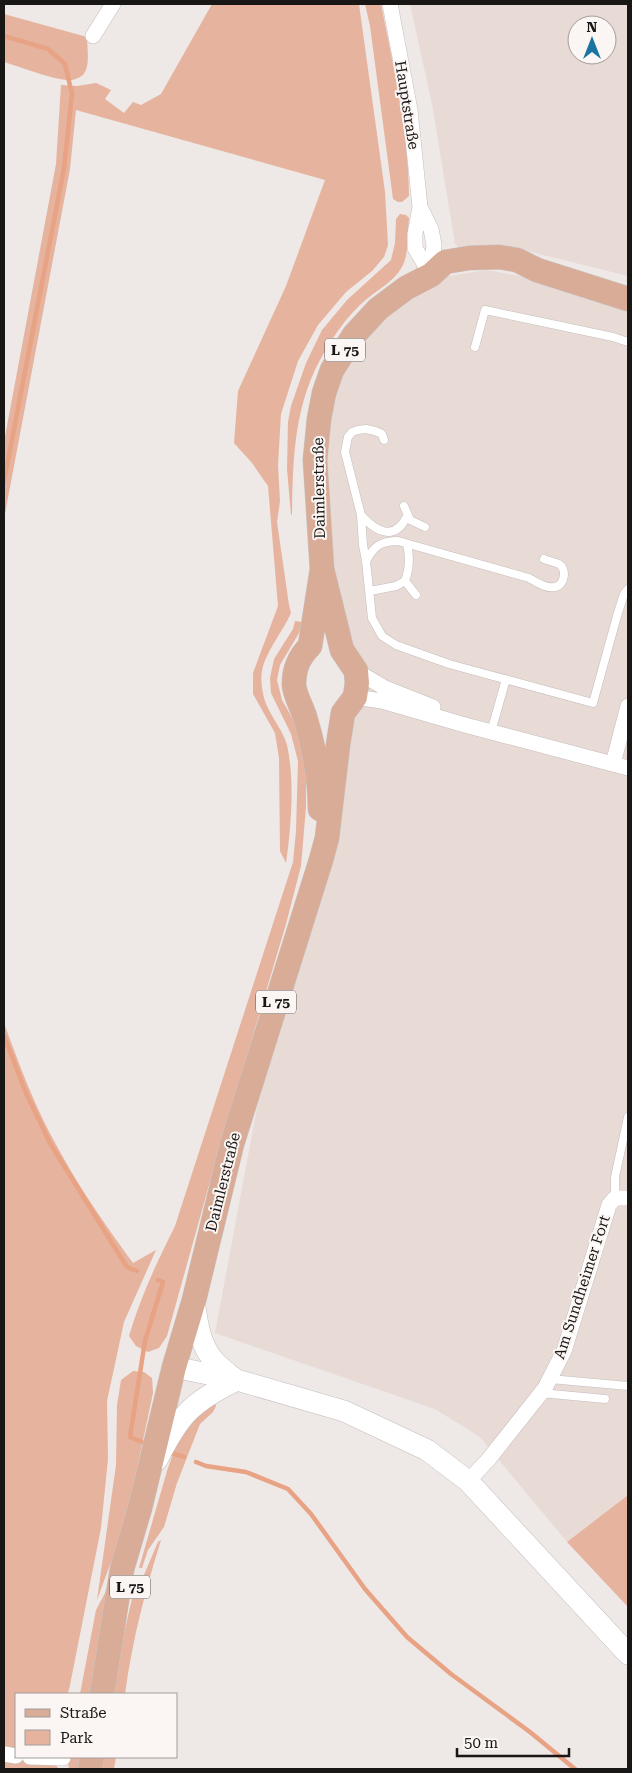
<svg xmlns="http://www.w3.org/2000/svg" width="632" height="1773" font-family="'Roboto Serif',serif">
  <rect width="100%" height="100%" fill="#eee8e6"/>
  <path fill="#e8dad5" fill-rule="evenodd" d="M410 4H628V276L527 251 461 249 455 244 432 104ZM577 25H607V55H577Z
    M487 270 557 283 628 307V1495L567 1542 480 1437 435 1409 215 1333 257 1108 334 835 349 683 320 506 332 370 406 288 449 276Z"/>
  <path fill="#e6b39e" d="M212 4H359L385 192 388 245 384 257 372 271 346 292 318 325 298 361 281 414 278 465 280 501 277 522 289 605 291 613C283 631 265 653 262 671 260 681 263 699 268 708 274 721 283 731 287 745 295 780 291 828 286 863L280 851 279 758 275 733 253 694V673L278 606 268 486 252 463 234 443 238 391 286 286 325 180 76 110 70 169 4 519V442L56 164 61 85 77 86 96 83 111 90 105 99 124 113 133 102 141 105 161 94Z
    M365 4H381C393 65 409 134 409 196L402 202H398L393 199 370 26Z
    M4 14 87 37C87 47 90 63 85 72 82 77 77 79 72 80 55 81 21 67 4 62Z
    M400 214 406 215 409 218C408 233 409 254 402 267 393 283 375 291 362 303 347 317 335 334 325 351 294 403 293 456 292 514L291 515 287 469 288 422 291 406 306 363 322 330 347 300 391 260 395 243 396 219Z
    M295 621 302 622 299 633 280 665 277 680 282 700 298 728 306 767V807L301 866 286 924 216 1160 167 1336 159 1348 148 1352 136 1346 129 1336C140 1298 157 1262 175 1226L293 862 296 831 298 761 291 734 271 693 270 678 274 659 293 629Z
    M4 1023C20 1067 36 1110 59 1150 80 1189 107 1227 133 1263L156 1250 124 1322 107 1401 108 1459 101 1528 69 1690 67 1694H16V1753L4 1752Z
    M133 1371 144 1372 152 1378 153 1393 117 1563 111 1562 97 1600 116 1465 117 1405 121 1380Z
    M215 1402 216 1406 213 1412 200 1424 177 1483 164 1527 148 1550 142 1568H139L167 1471 178 1439 186 1423Z
    M628 1495V1607L567 1542Z
    M161 1540C145 1591 132 1642 125 1694H110L137 1577H143L158 1542Z
    M110 1578 91 1694H80L96 1610 105 1593Z
    M67 1757H80L78 1769H69Z
    M99 1757H116L114 1769H97Z
    M4 1758 53 1762 59 1769H4Z"/>
  <g fill="none" stroke-linecap="round" stroke-linejoin="round">
    <path stroke="#e8a284" stroke-width="4.5" d="M4 36 48 49 65 64 72 94 64 168 4 481
      M4 1036 26 1093 51 1145 127 1267 137 1271
      M147 1444 130 1437 145 1341 163 1282 158 1280
      M171 1453 184 1457
      M196 1462 206 1466 246 1472 288 1489 311 1514 365 1589 407 1637 451 1674 530 1732 575 1769"/>
    <g stroke="#c4bebc" stroke-width="9">
      <path id="lane" d="M475 347 485 310 613 337 628 342
        M384 440 382 434 375 431 366 429 358 430 352 432 348 437 345 452 361 515 363 545 366 561 372 618 382 636 396 645 449 664 593 703 617 616 624 594 628 589
        M404 506 410 520 425 527
        M361 515C376 532 395 542 407 516
        M366 561C374 546 381 541 398 541L529 578C536 582 546 589 555 587 565 585 567 569 559 564 555 562 548 561 544 559
        M405 581 416 595
        M370 591 396 586 405 581C410 568 410 557 407 544
        M491 732 506 679
        M615 1198V1177L628 1117
        M550 1379 628 1386
        M541 1393 605 1399"/>
    </g>
    <g stroke="#c4bebc" stroke-width="16">
      <path id="street" d="M390 4 410 110 420 207 415 234V248L431 275
        M93 36 113 4
        M420 207 431 229 434 245 431 275
        M356 671 385 688 433 707
        M355 697 382 701 465 725 628 768
        M613 764 628 706
        M468 1481 488 1460 545 1388 564 1351 609 1205 615 1198H628
        M4 1754 16 1756
        M30 1757 63 1758"/>
    </g>
    <g stroke="#c4bebc" stroke-width="22">
      <path id="secondary" d="M194 1300C197 1322 200 1347 216 1363 222 1369 229 1374 235 1379
        M174 1367 237 1380 344 1411 427 1450 468 1481 628 1654
        M157 1460C179 1416 191 1402 237 1380"/>
    </g>
    <g stroke="#c8c7c7" stroke-width="25">
      <path id="primary" d="M320 809C320 777 314 747 305 717 302 707 294 694 294 684 294 668 299 657 310 646L322 569 315 460 319 419 324 393 332 370 354 335 378 309 406 288 431 275 445 262 469 258 499 257 517 260 537 270 628 299
        M102 1694 122 1569 140 1508 174 1367 194 1300 232 1144 321 860 327 838 338 745 343 713 355 697 357 683 356 671 342 650 322 569
        M90 1769 92 1757"/>
    </g>
    <use href="#lane" stroke="#fff" stroke-width="8"/>
    <use href="#street" stroke="#fff" stroke-width="15"/>
    <use href="#secondary" stroke="#fff" stroke-width="21"/>
    <use href="#primary" stroke="#d9ac98" stroke-width="24"/>
  </g>
  <g text-anchor="middle" dominant-baseline="central" stroke-width="4" stroke-linejoin="round" paint-order="stroke">
    <g fill="#fbf6f3" stroke="#5d5a58" stroke-width="1">
      <rect x="325" y="338.5" width="40" height="23" rx="4"/>
      <rect x="256" y="990.5" width="40" height="23" rx="4"/>
      <rect x="110" y="1575.5" width="40" height="23" rx="4"/>
    </g>
    <g font-size="14" font-weight="bold" fill="#191716">
      <text x="345" y="350">L 75</text>
      <text x="276" y="1002">L 75</text>
      <text x="130" y="1587">L 75</text>
    </g>
    <g font-size="15" fill="#191716" stroke="#fbf6f3">
      <text transform="translate(407 105) rotate(81)">Hauptstraße</text>
      <text transform="translate(319 488) rotate(-91)">Daimlerstraße</text>
      <text transform="translate(223 1182) rotate(-76)">Daimlerstraße</text>
      <text transform="translate(582 1287) rotate(-72)">Am Sundheimer Fort</text>
    </g>
  </g>
  <rect width="632" height="1773" fill="none" stroke="#191716" stroke-width="10"/>
  <rect x="15" y="1693" width="162" height="65" fill="#fbf6f3" stroke="#a19d9b"/>
  <rect x="25" y="1709" width="25" height="8" fill="#d9ac98" stroke="#a19d9b"/>
  <text x="60" y="1718" font-size="15" fill="#191716">Straße</text>
  <rect x="25" y="1730" width="25" height="15" fill="#e6b39e" stroke="#a19d9b"/>
  <text x="60" y="1743" font-size="15" fill="#191716">Park</text>
  <g transform="translate(592 40)"><circle r="24" fill="#fbf6f3" stroke="#a19d9b"/>
  <path d="M0-4L9 19L0 12L-9 19Z" fill="#1a75a3"/>
  <text y="-8" font-size="14" font-weight="bold" text-anchor="middle" fill="#191716">N</text>
  </g>
  <path d="M457 1748v8h112v-8" fill="none" stroke="#191716" stroke-width="2.5"/>
  <text x="464" y="1748" font-size="15" fill="#191716" stroke="#fbf6f3" stroke-width="4" paint-order="stroke">50 m</text>
</svg>
